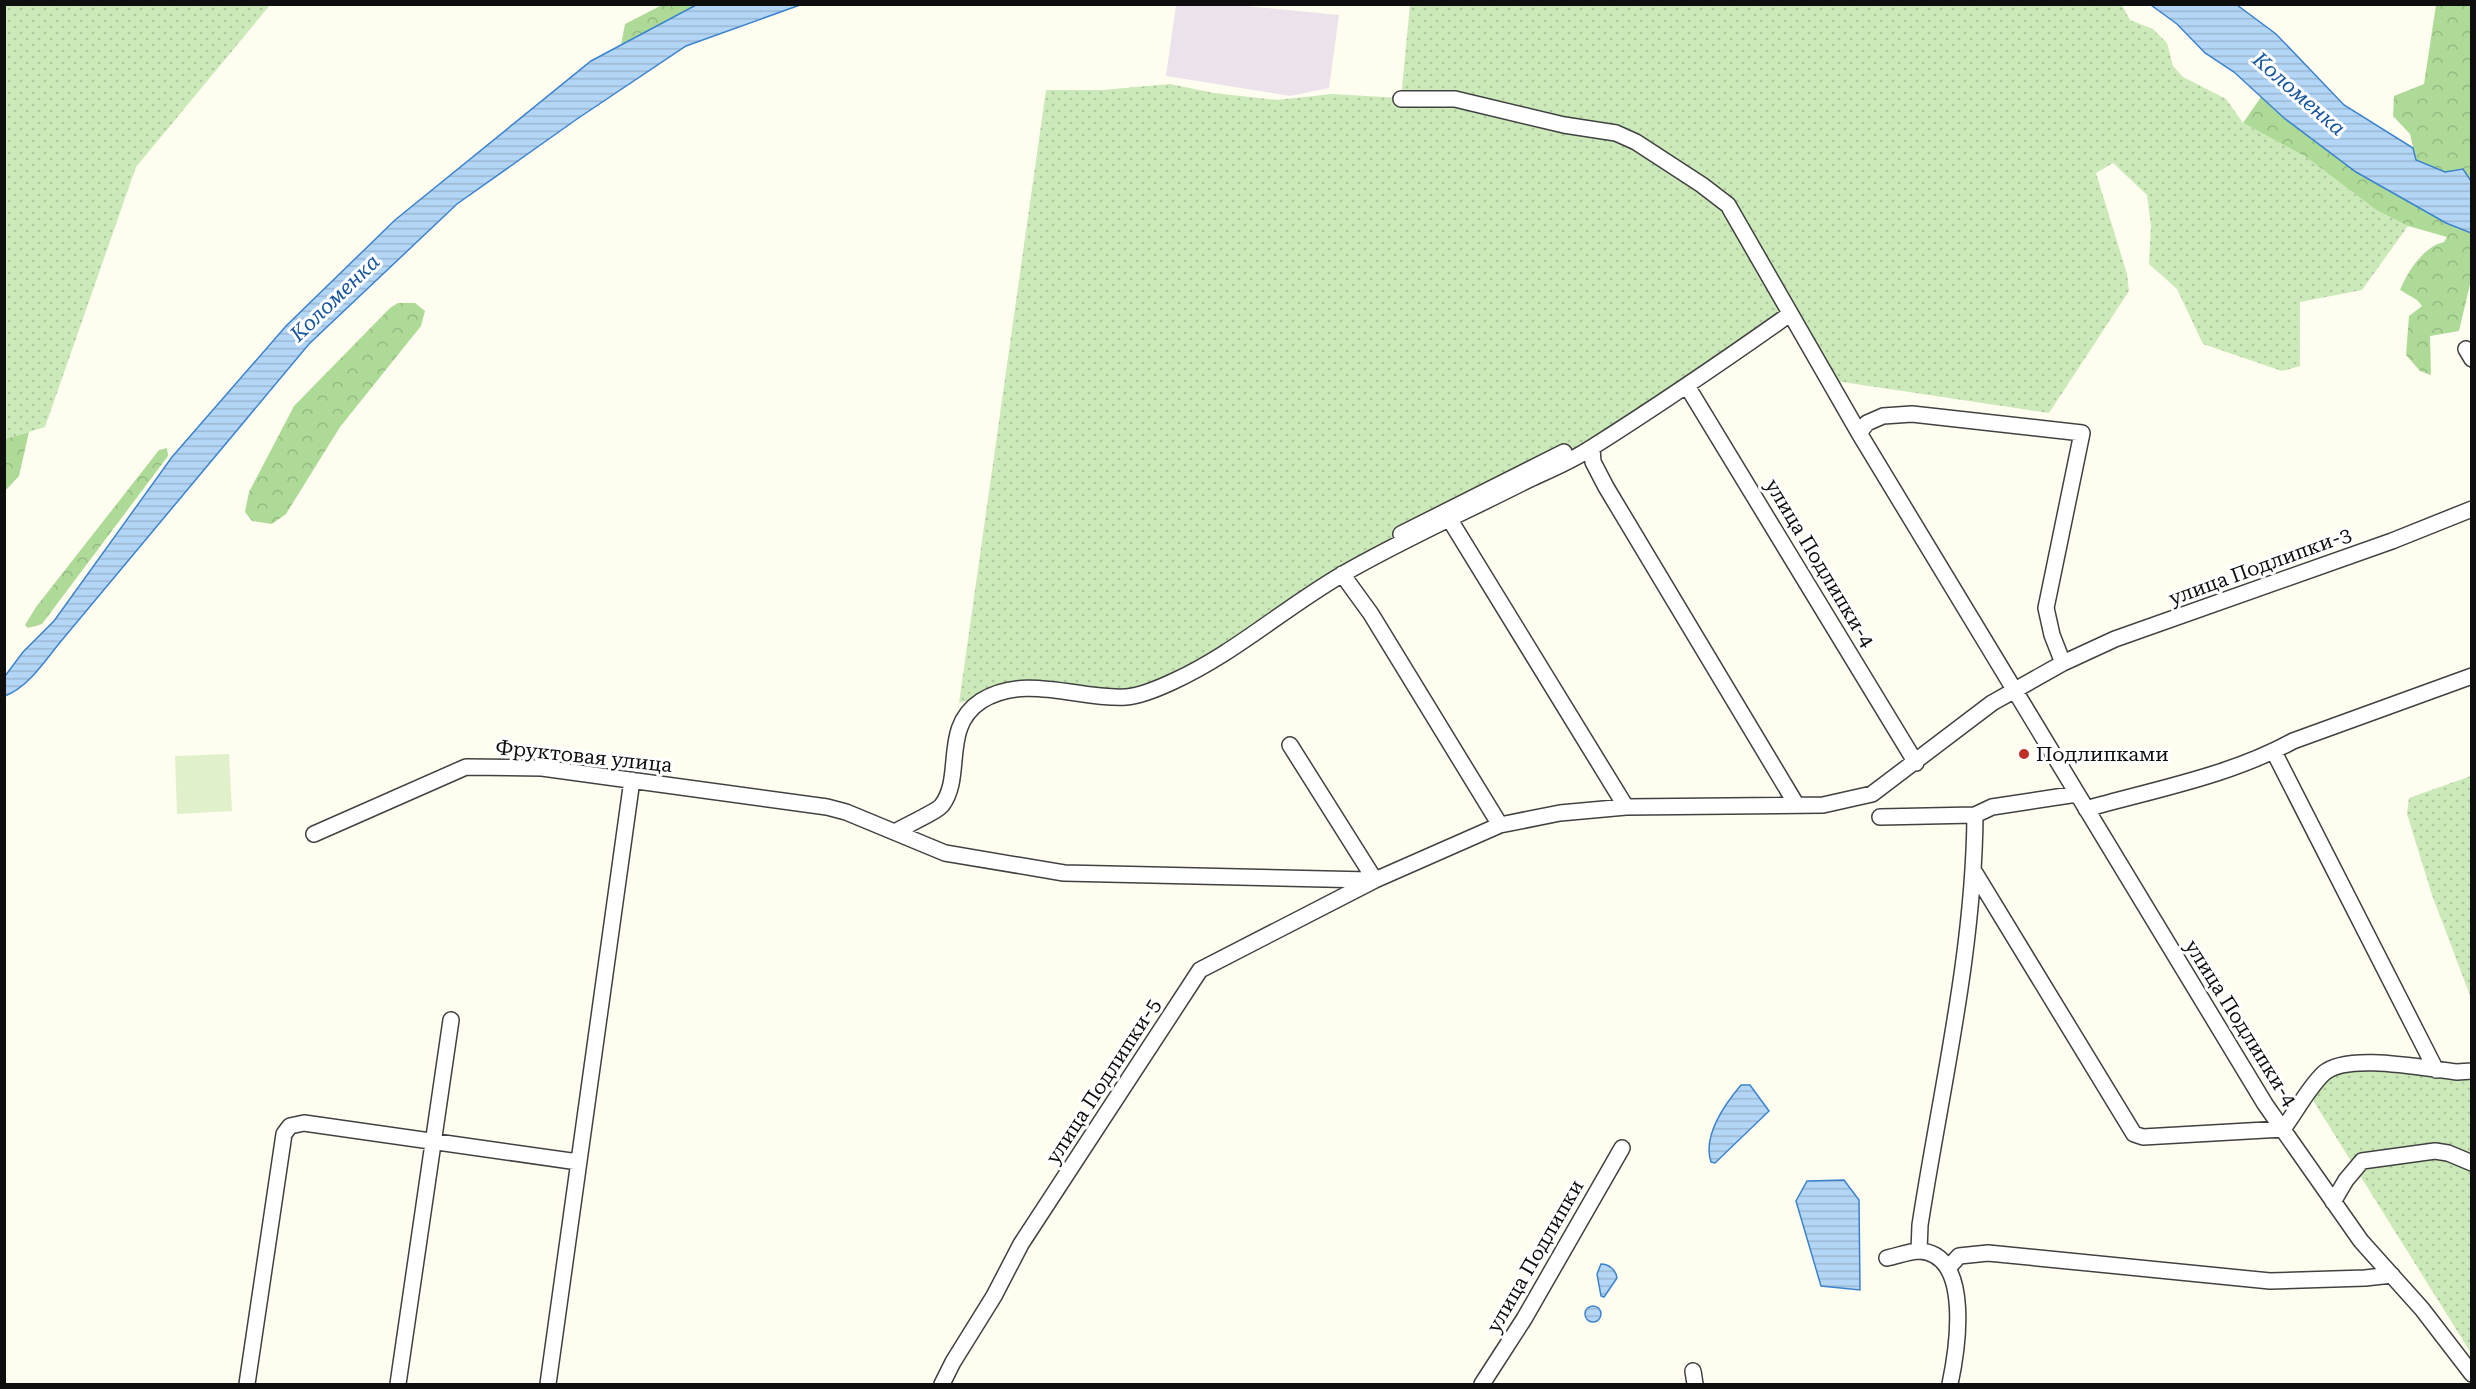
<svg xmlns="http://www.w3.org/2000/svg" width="2476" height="1389" font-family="'Roboto Serif',serif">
  <defs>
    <pattern id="green-dots" width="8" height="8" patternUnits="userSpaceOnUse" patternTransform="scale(1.5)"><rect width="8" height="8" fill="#cce9b9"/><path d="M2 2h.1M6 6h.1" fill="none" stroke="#aec79e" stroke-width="1.8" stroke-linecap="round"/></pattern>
    <pattern id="forest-crowns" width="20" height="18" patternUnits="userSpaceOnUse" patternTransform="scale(1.5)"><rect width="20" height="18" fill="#aeda98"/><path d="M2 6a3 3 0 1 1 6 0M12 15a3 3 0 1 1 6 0" fill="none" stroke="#94ba82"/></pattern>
    <pattern id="water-rules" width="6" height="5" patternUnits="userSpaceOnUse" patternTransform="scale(1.5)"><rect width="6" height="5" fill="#b4d6f6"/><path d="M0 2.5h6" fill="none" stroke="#9ab6d2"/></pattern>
  </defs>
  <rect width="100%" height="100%" fill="#fffdef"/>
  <path fill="#ece2ec" d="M1176 5H1235L1339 15 1329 88 1290 96 1166 76Z"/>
  <path fill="url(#green-dots)" d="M5 5H270L136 167 45 427 5 439Z
    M1410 5H2122L2130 20 2153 29 2167 43 2173 66 2183 77 2226 99 2243 123 2306 157 2376 210 2408 226 2362 290 2300 302V366L2282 371 2203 344 2177 289 2149 264 2151 226 2147 195 2113 163 2096 173 2127 274 2129 291 2049 413 1829 380 1791 314 1636 420 1342 574 1201 662 1122 694 1005 691 959 703 1046 90H1102L1170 84 1214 93 1277 100 1332 94 1401 98Z
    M2471 776H2472L2471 998 2432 895 2407 814 2409 798Z
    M2337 1067 2471 1071V1353L2314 1102V1087Z"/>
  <path fill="url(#forest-crowns)" d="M662 5H696L621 45 625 24Z
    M2436 5H2471V181L2463 170 2445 172 2416 160 2410 134 2393 116 2394 96 2424 84Z
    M2261 97 2306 134 2446 223 2471 233V280L2459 331 2430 336 2431 375 2420 371 2406 355 2409 316 2422 306 2417 300 2400 290C2408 271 2423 247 2444 242L2447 237 2408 226 2376 210 2306 157 2243 123Z
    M398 303H415L425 311 421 326 340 427 286 514 272 524 252 521 245 512 249 492 294 406 390 308Z
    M29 432 19 476 5 491V439Z
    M167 448 168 456 42 624 28 628 25 625 36 607 159 450Z"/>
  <path fill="#dff0ca" d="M229 754 232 811 177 814 175 756Z"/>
  <path fill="url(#water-rules)" stroke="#3b83cd" stroke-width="1.5" d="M696 5H800L686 46 577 119 457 204 309 344 62 640C46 659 29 687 5 696V676L23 652 54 621 172 457 286 326 395 220 591 61Z
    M2151 5H2237L2276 34 2344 105 2413 148 2416 160 2445 172 2463 169 2471 181V233L2446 223 2356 172 2284 118 2234 72 2205 53 2177 24Z
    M1741 1085H1750L1769 1111 1715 1163 1711 1162C1702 1135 1725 1104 1741 1085Z
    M1844 1180 1859 1200 1860 1290 1821 1286 1796 1201 1807 1181Z
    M1601 1264C1609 1264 1616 1270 1617 1278L1604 1297 1601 1296 1597 1274Z
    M1585 1314a8 8 0 1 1 16 0a8 8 0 1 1-16 0Z"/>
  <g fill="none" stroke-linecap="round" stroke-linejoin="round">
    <g stroke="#414141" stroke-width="18">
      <path id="minor" d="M1401 99H1455L1564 125 1616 133 1636 142 1702 185 1728 205 1859 433 2265 1104 2361 1241 2422 1309 2472 1374
        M2466 349 2472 359
        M1687 386 1916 763
        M1859 433 1867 423 1883 416 1912 414 2082 433 2046 608 2052 635 2063 663
        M1592 448 1593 462 1606 487 1796 804
        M1450 520 1626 807
        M1401 534 1564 452
        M1342 574 1371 614 1500 825
        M1290 745 1375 880
        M2274 752 2436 1070
        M2086 809C2156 789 2229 776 2293 741L2472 676
        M1880 817 1975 815 1992 807 2077 794
        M895 832C905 826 938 811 942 805 964 776 941 727 981 701 1026 673 1079 700 1126 697 1140 696 1159 688 1172 682 1234 654 1284 608 1343 574 1402 540 1467 511 1528 480 1549 470 1572 461 1591 448 1659 405 1725 360 1790 314
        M314 834 466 767 542 768 827 807 846 812 945 853 1064 873 1369 880
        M1975 873 2134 1134 2143 1137 2283 1129
        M2283 1129C2296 1112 2308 1088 2324 1073 2348 1052 2427 1069 2457 1072L2472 1071
        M2333 1202 2346 1180 2362 1161 2435 1151 2448 1153 2472 1163
        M1919 1251 1920 1225C1941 1089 1974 953 1975 815
        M1887 1258C1897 1256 1910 1251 1919 1251 1973 1253 1957 1351 1950 1384
        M1950 1266 1959 1256 1988 1253 2270 1281 2365 1278 2392 1275
        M1693 1371 1695 1384
        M247 1384 284 1134 290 1126 304 1123 578 1162
        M398 1384 451 1020
        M548 1384 632 780
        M942 1384 953 1362 994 1296 1021 1244 1200 970 1375 880 1500 825 1560 813 1626 807 1823 805 1872 794 1992 703 2063 663 2115 639 2392 541 2472 509
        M1482 1384 1524 1319 1622 1148"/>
    </g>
    <use href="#minor" stroke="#fff" stroke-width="15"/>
  </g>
  <circle fill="#be2f26" stroke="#fff" stroke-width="2" cx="2024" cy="754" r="6"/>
  <g text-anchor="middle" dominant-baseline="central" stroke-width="6" stroke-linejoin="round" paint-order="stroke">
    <g font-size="20" fill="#0e0e0e" stroke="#fff">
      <text transform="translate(1820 563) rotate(59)">улица Подлипки-4</text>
      <text transform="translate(2260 566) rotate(-20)">улица Подлипки-3</text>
      <text transform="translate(584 756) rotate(6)">Фруктовая улица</text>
      <text transform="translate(2241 1023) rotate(58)">улица Подлипки-4</text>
      <text transform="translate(1103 1081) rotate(-57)">улица Подлипки-5</text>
      <text transform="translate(1535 1256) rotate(-60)">улица Подлипки</text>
    </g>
    <g font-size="20" fill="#0e0e0e" stroke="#fff" text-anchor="start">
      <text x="2036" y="754">Подлипками</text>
    </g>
    <g font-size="21" font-style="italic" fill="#17559f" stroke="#fff">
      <text transform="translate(2299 94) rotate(41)">Коломенка</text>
      <text transform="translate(335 298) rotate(-44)">Коломенка</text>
    </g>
  </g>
  <rect width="2476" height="1389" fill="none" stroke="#0e0e0e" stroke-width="12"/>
</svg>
